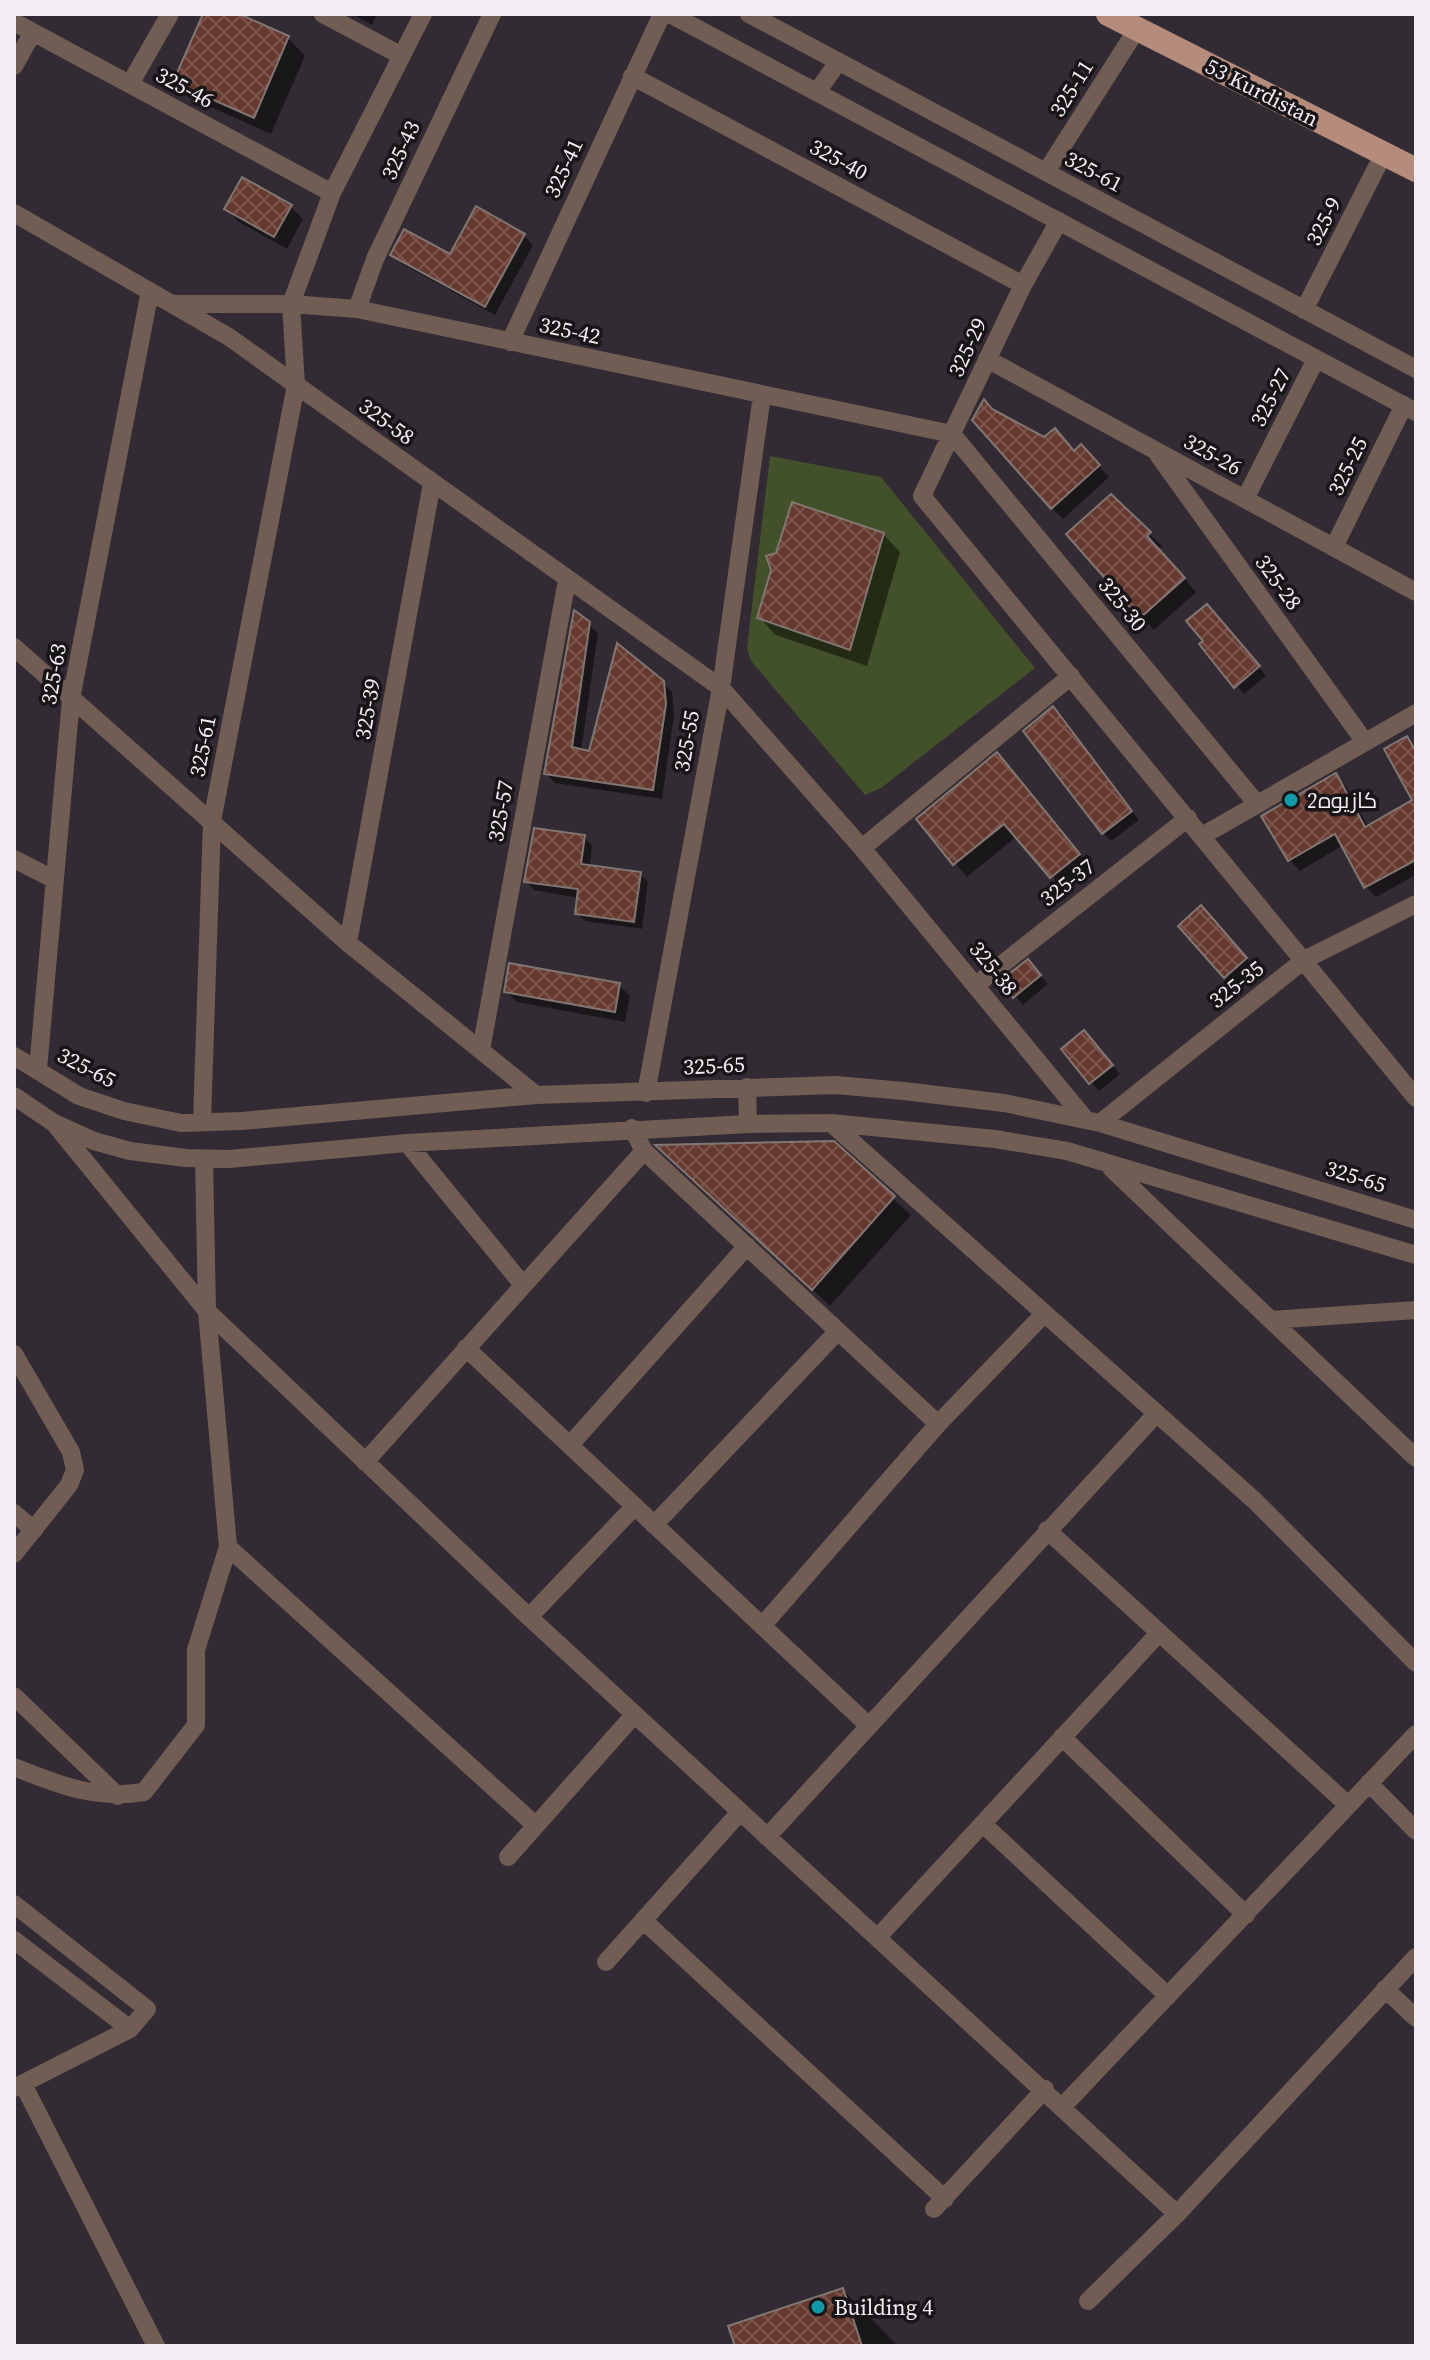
<svg xmlns="http://www.w3.org/2000/svg" width="1430" height="2360" font-family="'Source Serif 4',Cairo,serif">
  <defs>
    <pattern id="building-cross-hatch" width="8" height="8" patternUnits="userSpaceOnUse" patternTransform="scale(2)"><rect width="8" height="8" fill="#66392e"/><path d="M0 0l8 8M0 8l8-8" fill="none" stroke="#7c564d"/></pattern>
  </defs>
  <rect width="100%" height="100%" fill="#322b33"/>
  <path fill="#425129" d="M770 456 881 477 1035 668 881 788 865 795 751 661 747 648Z"/>
  <path fill="#0007" d="M206 14H234L288 38 305 56 271 134 193 99 176 81Z
    M352 14H377L372 25Z
    M290 206 303 219 287 249 239 222 226 209Z
    M524 235 533 245 495 315 402 264 393 254 451 257Z
    M995 413 1045 440 1092 458 1109 477 1063 519 1052 508Z
    M1111 497 1162 546 1159 550 1196 592 1154 630 1068 534Z
    M883 534 900 552 867 666 776 635 759 617Z
    M1215 614 1266 676 1244 694 1201 645Z
    M588 624 598 633 581 751 591 753 662 682 672 692 674 715 662 799 555 783 546 773Z
    M1061 717 1139 820 1111 841 1103 833Z
    M1407 739 1416 748V875L1376 897 1366 887 1343 845 1300 871 1290 860 1264 816 1335 775 1346 786 1368 827 1413 802 1387 750Z
    M997 755 1091 868 1065 890 1017 836 967 877 918 820Z
    M584 837 592 845 590 867 640 874 648 882 642 929 585 921 577 913 579 898 534 890 526 881Z
    M1214 921 1259 972 1238 990 1181 926Z
    M1036 970 1048 984 1023 1005 1003 982Z
    M619 985 630 996 625 1022 517 1002 506 991Z
    M1092 1041 1120 1074 1099 1091 1063 1049Z
    M833 1143 911 1215 830 1306 675 1162Z
    M843 2290 898 2346H737Z"/>
  <path fill="url(#building-cross-hatch)" stroke="#827673" stroke-width="2" d="M203 14H239L289 36 254 118 173 82Z
    M242 177 292 205 274 237 224 209Z
    M476 206 525 234 485 307 390 255 404 229 450 254Z
    M984 399 992 409 1044 437 1055 428 1074 451 1081 444 1100 465 1051 509 972 420Z
    M1111 494 1151 532 1147 536 1185 578 1140 618 1066 534Z
    M792 502 884 533 850 650 757 618 771 570 766 556 776 553Z
    M1207 604 1260 666 1234 688 1199 644 1203 641 1186 621Z
    M574 610 590 622 572 747 589 751 617 643 664 681 666 704 653 790 544 774Z
    M1053 706 1132 811 1102 834 1023 731Z
    M1407 736 1416 752V860L1364 888 1335 834 1288 861 1261 816 1336 773 1365 827 1412 800 1384 749Z
    M997 752 1080 854 1050 878 1004 824 953 865 916 819Z
    M534 828 585 835 581 864 641 872 634 922 575 914 578 889 524 882Z
    M1201 905 1247 958 1224 978 1178 926Z
    M1028 959 1041 975 1013 998 1000 981Z
    M509 963 620 983 615 1012 504 992Z
    M1084 1030 1113 1065 1089 1084 1061 1049Z
    M834 1141 895 1196 812 1290 655 1145Z
    M843 2288 862 2346H735L728 2326Z"/>
  <g fill="none" stroke-linecap="round" stroke-linejoin="round">
    <path stroke="#725d55" stroke-width="18" d="M323 14 400 55
      M670 14 1416 412
      M749 14 1416 369
      M14 22 332 193
      M14 66 33 32
      M632 76 1023 285
      M130 84 170 14
      M817 92 838 62
      M1046 172 1137 29
      M14 213 229 337 721 688 862 848 1086 1120
      M1059 221 1023 285 922 496 1416 1098
      M175 304H291L357 309 952 434 1257 804
      M357 309 375 259 492 14
      M1304 310 1384 153
      M510 342 662 14
      M987 359 1416 592
      M1159 456 1365 742
      M1245 499 1316 359
      M1334 547 1404 405
      M14 647 348 943 536 1095
      M1202 836 1416 713
      M862 848 1071 676
      M14 859 55 880
      M348 943 432 483
      M977 984 1188 818
      M481 1050 567 580
      M14 1056 79 1096 124 1111 181 1123 241 1121 536 1095 836 1085 904 1091 1004 1103 1100 1123 1416 1220
      M38 1069 71 699 150 291
      M747 1087 748 1124
      M646 1093 721 688 762 395
      M14 1096 54 1123 94 1141 130 1151 186 1158 229 1159 407 1143 748 1124 831 1123 995 1139 1067 1151 1416 1255
      M202 1121 212 821 296 385 291 304 332 193 423 14
      M54 1123 207 1311 529 1617 1177 2214
      M831 1123 1255 1501 1416 1663
      M1100 1123 1304 960 1416 904
      M632 1128 644 1151 938 1424
      M407 1143 523 1285
      M204 1159 207 1311 228 1547 534 1824
      M1111 1168 1416 1458
      M1271 1320 1416 1310
      M466 1348 868 1725
      M14 1354 71 1452 75 1470 69 1485 14 1554
      M570 1445 747 1246
      M365 1462 644 1151
      M14 1513 34 1530
      M654 1525 838 1331
      M1047 1530 1348 1805
      M529 1617 635 1506
      M762 1626 938 1424 1044 1314
      M14 1696 118 1796
      M1062 1737 1246 1915
      M14 1767C59 1785 95 1800 144 1792L196 1725V1650L228 1547
      M1369 1783 1416 1831
      M983 1824 1168 1996
      M767 1837 1156 1414
      M508 1857 634 1715
      M14 1904 147 2009 130 2029 14 2088
      M643 1920 945 2199
      M878 1937 1159 1633
      M14 1940 130 2029
      M606 1962 740 1812
      M1385 1989 1416 2018
      M23 2084 156 2346
      M1064 2105 1416 1734
      M934 2209 1045 2089
      M1088 2301 1177 2214 1416 1957"/>
    <path stroke="#b58b7b" stroke-width="24" d="M1108 14 1416 170"/>
  </g>
  <g fill="#0f9aa8" stroke="#181518" stroke-width="3">
    <circle cx="1291" cy="800" r="8"/>
    <circle cx="818" cy="2307" r="8"/>
  </g>
  <g text-anchor="middle" dominant-baseline="central" stroke-width="7" stroke-linejoin="round" paint-order="stroke">
    <g font-size="22" fill="#f3eef3" stroke="#181518">
      <text transform="translate(185 87) rotate(28)">325-46</text>
      <text transform="translate(1071 88) rotate(-58)">325-11</text>
      <text transform="translate(1262 92) rotate(27)">53 Kurdistan</text>
      <text transform="translate(400 150) rotate(-65)">325-43</text>
      <text transform="translate(839 159) rotate(28)">325-40</text>
      <text transform="translate(563 168) rotate(-65)">325-41</text>
      <text transform="translate(1094 171) rotate(28)">325-61</text>
      <text transform="translate(1323 221) rotate(-63)">325-9</text>
      <text transform="translate(570 330) rotate(12)">325-42</text>
      <text transform="translate(967 347) rotate(-65)">325-29</text>
      <text transform="translate(1270 397) rotate(-63)">325-27</text>
      <text transform="translate(387 421) rotate(36)">325-58</text>
      <text transform="translate(1213 454) rotate(29)">325-26</text>
      <text transform="translate(1347 466) rotate(-64)">325-25</text>
      <text transform="translate(1279 582) rotate(54)">325-28</text>
      <text transform="translate(1123 604) rotate(51)">325-30</text>
      <text transform="translate(53 674) rotate(-80)">325-63</text>
      <text transform="translate(367 709) rotate(-80)">325-39</text>
      <text transform="translate(686 741) rotate(-80)">325-55</text>
      <text transform="translate(202 746) rotate(-79)">325-61</text>
      <text transform="translate(500 811) rotate(-80)">325-57</text>
      <text transform="translate(1067 882) rotate(-38)">325-37</text>
      <text transform="translate(994 968) rotate(51)">325-38</text>
      <text transform="translate(1236 984) rotate(-38)">325-35</text>
      <text transform="translate(714 1065) rotate(-3)">325-65</text>
      <text transform="translate(87 1067) rotate(27)">325-65</text>
      <text transform="translate(1356 1176) rotate(17)">325-65</text>
    </g>
    <g font-size="22" fill="#f3eef3" stroke="#181518" text-anchor="start">
      <text x="1307" y="800">كازيوه2</text>
      <text x="834" y="2307">Building 4</text>
    </g>
  </g>
  <rect width="1430" height="2360" fill="none" stroke="#f3eef3" stroke-width="32"/>
</svg>
